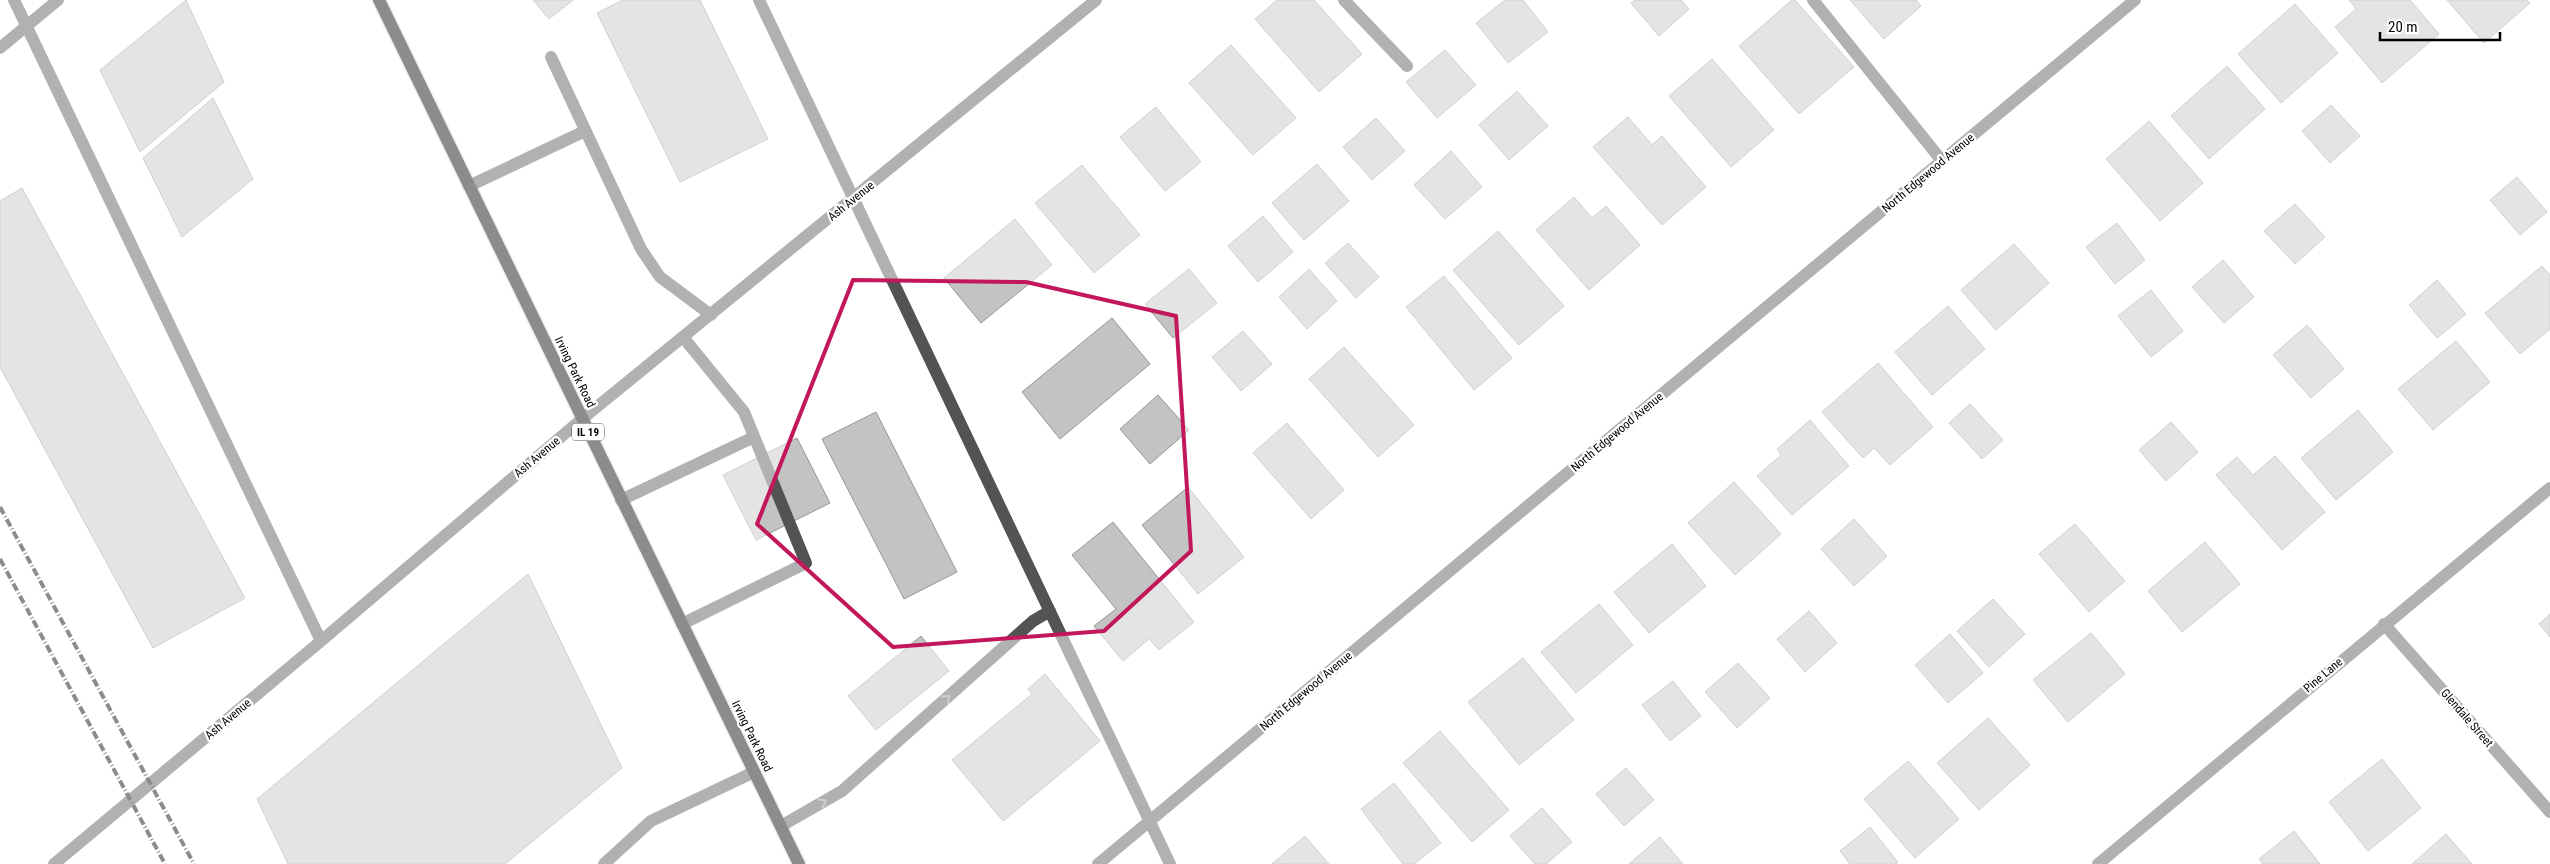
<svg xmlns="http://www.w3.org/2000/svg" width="2550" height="864" font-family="'Roboto Condensed',sans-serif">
  <rect width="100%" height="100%" fill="#fff"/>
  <path fill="#c3c3c3" stroke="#979797" d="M186 0 224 82 140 152 100 70Z
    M533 0H573L549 19Z
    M623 0H700L768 139 680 182 597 13Z
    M1277 0H1314L1362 54 1319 92 1255 19Z
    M1505 0H1523L1548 32 1508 63 1476 23Z
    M1635 0H1681L1689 9 1659 36 1631 3Z
    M1792 0H1795L1854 67 1799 114 1739 46Z
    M1850 0H1916L1921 6 1884 39Z
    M2349 0H2410L2439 34 2382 83 2335 27 2356 9Z
    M2447 0H2527L2530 3 2484 43Z
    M2295 4 2338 53 2281 103 2238 54Z
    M1231 45 1296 118 1253 155 1189 83Z
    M1445 50 1476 85 1437 118 1406 82Z
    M1712 59 1774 130 1731 167 1669 96Z
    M2227 66 2265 109 2209 159 2171 116Z
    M1517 91 1548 126 1509 160 1479 125Z
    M213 98 253 179 182 237 143 158Z
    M2331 105 2360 136 2330 163 2302 131Z
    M1156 107 1201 162 1165 191 1120 137Z
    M1628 117 1652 145 1662 136 1706 187 1662 225 1593 147Z
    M1376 118 1405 151 1372 180 1343 147Z
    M2149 121 2203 183 2160 221 2106 159Z
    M1451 151 1482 187 1445 219 1414 185Z
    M1317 164 1349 201 1304 240 1272 203Z
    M1082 165 1140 235 1094 273 1035 203Z
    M2517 177 2547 212 2520 235 2490 200Z
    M22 188 245 598 153 648 0 367V201Z
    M1574 197 1592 218 1606 206 1640 245 1589 290 1536 230Z
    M2295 204 2325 237 2295 264 2264 231Z
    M1263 216 1293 252 1258 282 1228 246Z
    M1015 219 1052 265 981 323 944 278Z
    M2117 223 2145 260 2115 284 2086 247Z
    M1498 231 1564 306 1519 345 1453 270Z
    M1348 243 1379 277 1356 298 1325 263Z
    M2014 244 2049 283 1996 330 1961 290Z
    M2223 260 2254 297 2224 323 2192 287Z
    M2542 266 2550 275V329L2520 354 2485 313Z
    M1189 269 1217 303 1173 338 1145 304Z
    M1309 269 1337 301 1307 329 1279 297Z
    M1444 276 1512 358 1474 390 1406 307Z
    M2437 280 2466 314 2437 338 2409 305Z
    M2151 290 2183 331 2151 357 2118 316Z
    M1948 306 1985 349 1932 395 1895 352Z
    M1112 318 1150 364 1060 439 1022 392Z
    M2307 325 2344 369 2311 398 2273 355Z
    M1243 331 1272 364 1241 391 1212 357Z
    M2456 341 2490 382 2433 430 2398 389Z
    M1344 347 1414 425 1378 457 1309 379Z
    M1878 363 1933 427 1890 465 1874 448 1863 458 1822 412Z
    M1158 395 1189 430 1150 464 1120 429Z
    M1970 404 2003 440 1982 459 1949 423Z
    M2358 410 2393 452 2336 500 2301 458Z
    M876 412 957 572 904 599 822 439Z
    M1810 420 1849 466 1792 515 1757 476 1781 455 1777 449Z
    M2171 422 2198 452 2166 481 2139 450Z
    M1287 423 1344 490 1311 519 1253 453Z
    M797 438 830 503 756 540 723 475Z
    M2275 456 2325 512 2282 550 2216 475 2237 457 2253 475Z
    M1734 482 1781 534 1735 575 1688 523Z
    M1188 487 1244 557 1198 594 1142 525Z
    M1854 519 1887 556 1854 586 1821 549Z
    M1113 522 1194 622 1159 650 1149 639 1123 661 1094 626 1116 609 1072 555Z
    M2075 524 2125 581 2089 612 2039 554Z
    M2205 542 2240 584 2182 632 2148 591Z
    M1672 544 1706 586 1649 633 1614 592Z
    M528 574 622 768 505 864H288L257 799Z
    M1993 599 2025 634 1989 667 1957 631Z
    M1599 604 1633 645 1576 693 1541 652Z
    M1809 611 1837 643 1805 672 1777 639Z
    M2550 614V637L2539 624Z
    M2091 633 2125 674 2068 722 2033 680Z
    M1950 634 1983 673 1948 703 1915 665Z
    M921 636 949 671 876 730 848 696Z
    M1523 658 1574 720 1519 765 1468 702Z
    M1738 663 1770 698 1737 728 1705 692Z
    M1045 674 1100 741 1003 821 952 760 1032 694 1028 689Z
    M1673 681 1701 716 1670 741 1642 705Z
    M1988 718 2030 765 1979 810 1937 763Z
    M1440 731 1509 810 1472 842 1403 763Z
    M2382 759 2421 808 2368 851 2329 802Z
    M1908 761 1959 819 1915 858 1864 799Z
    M1626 768 1654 800 1624 826 1596 794Z
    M1394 783 1441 843 1414 864H1403L1361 809Z
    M1542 808 1572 842 1546 864H1535L1510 836Z
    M1870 827 1898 862 1896 864H1850L1840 851Z
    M2294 831 2320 864H2263L2259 859Z
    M2446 834 2472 864H2412Z
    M1305 836 1329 864H1272Z
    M1660 837 1683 864H1629Z"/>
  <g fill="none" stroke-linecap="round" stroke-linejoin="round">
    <g stroke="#dbdbdb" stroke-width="15">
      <path id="major" d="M379 0 799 864"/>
    </g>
    <path stroke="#535353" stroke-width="12" d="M14 0 321 641
      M759 0 1170 864
      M1344 0 1407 66
      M1813 0 1942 161
      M0 48 58 0
      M551 57 641 249 660 277 711 315
      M469 186 585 131
      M621 500 754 437
      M682 624 806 563 744 412 683 337
      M2384 624 2550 812
      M781 826 842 791 1033 621 1050 611
      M54 864 321 641 582 419 1096 0
      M604 864 651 821 754 772
      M1098 864 2135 0
      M2098 864 2550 488"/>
    <use href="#major" stroke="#000" stroke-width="12"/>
    <path stroke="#000" stroke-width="4" stroke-dasharray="8 2.5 1 2.5" stroke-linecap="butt" d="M0 507 194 864
      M0 559 165 864"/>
  </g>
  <defs><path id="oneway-chevron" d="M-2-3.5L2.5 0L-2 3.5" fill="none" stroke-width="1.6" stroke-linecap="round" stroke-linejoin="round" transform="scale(1.25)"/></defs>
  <g stroke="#989898">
    <use href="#oneway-chevron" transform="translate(947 698) rotate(-42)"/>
    <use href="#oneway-chevron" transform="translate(823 802) rotate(-30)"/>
  </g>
  <path d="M0 0H2550V864H0ZM853 280 1026 282 1176 316 1191 551 1104 631 893 647 757 524Z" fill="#fff" fill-opacity=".55" fill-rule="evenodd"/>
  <path fill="none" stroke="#c2185b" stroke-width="4" stroke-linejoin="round" d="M853 280 1026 282 1176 316 1191 551 1104 631 893 647 757 524Z"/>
  <g text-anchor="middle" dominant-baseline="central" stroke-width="4.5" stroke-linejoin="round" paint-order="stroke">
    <rect fill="#fff" stroke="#4c4c4c" stroke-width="1" x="572" y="423.5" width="32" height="17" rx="4"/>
    <g font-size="11" font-weight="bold" fill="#000">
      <text x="588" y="432">IL 19</text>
    </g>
    <g font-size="12" fill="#000" stroke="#fff">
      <text transform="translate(1928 173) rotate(-40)">North Edgewood Avenue</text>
      <text transform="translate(851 201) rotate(-39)">Ash Avenue</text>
      <text transform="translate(575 372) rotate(64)">Irving Park Road</text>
      <text transform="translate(1617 432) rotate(-40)">North Edgewood Avenue</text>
      <text transform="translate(537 457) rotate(-40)">Ash Avenue</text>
      <text transform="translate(2323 675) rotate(-40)">Pine Lane</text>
      <text transform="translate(1306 691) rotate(-40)">North Edgewood Avenue</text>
      <text transform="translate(2467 718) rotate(49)">Glendale Street</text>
      <text transform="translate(228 719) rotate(-40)">Ash Avenue</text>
      <text transform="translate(752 736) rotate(64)">Irving Park Road</text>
    </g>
  </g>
  <path d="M2380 32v8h120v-8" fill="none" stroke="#000000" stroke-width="2.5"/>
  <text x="2388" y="32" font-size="15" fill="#000000" stroke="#ffffff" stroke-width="4" paint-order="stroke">20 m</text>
</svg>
